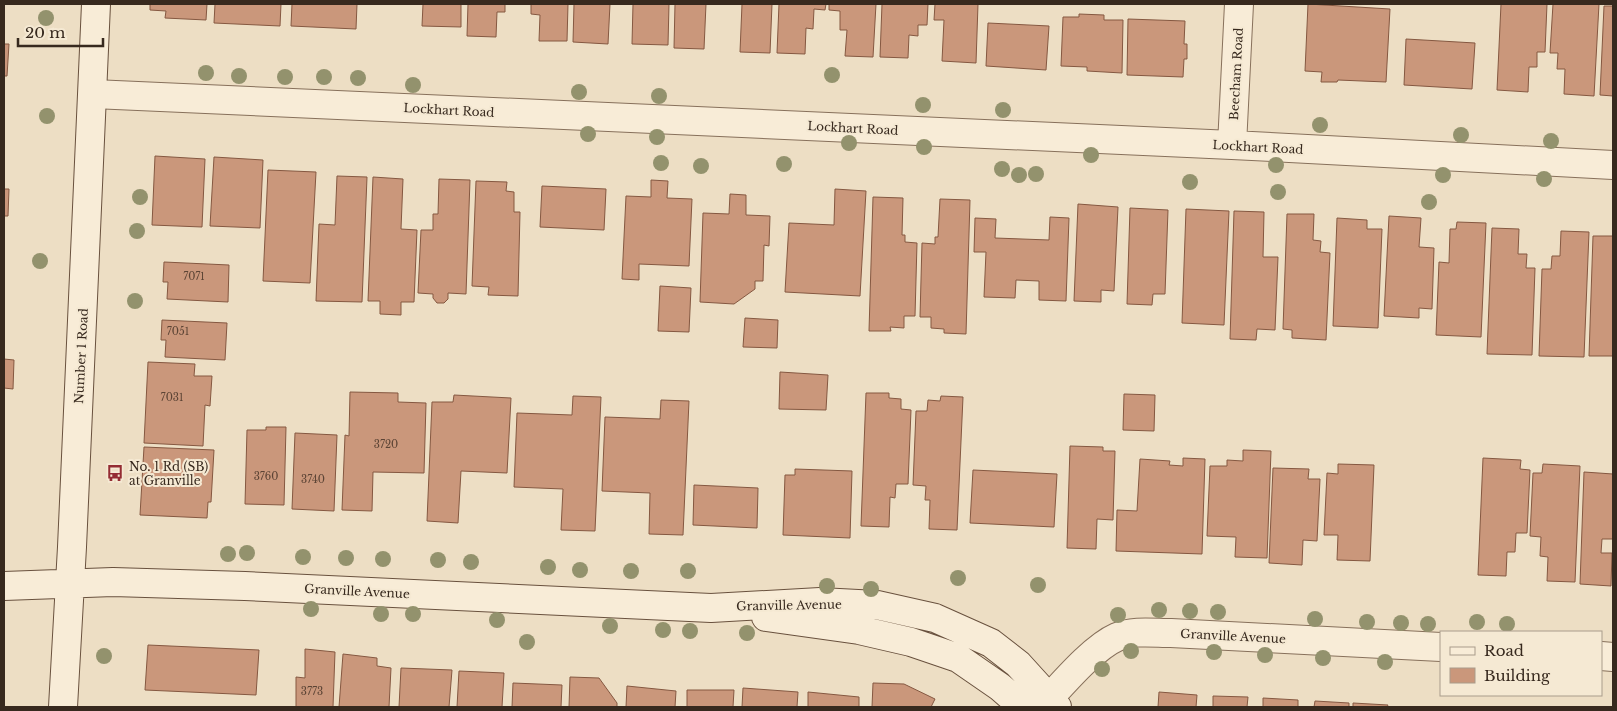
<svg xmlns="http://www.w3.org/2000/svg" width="1617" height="711" font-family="'Libre Baskerville',serif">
  <rect width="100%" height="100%" fill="#eddec4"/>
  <path fill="#ca977b" stroke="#855841" d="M150 4H207L206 20 165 18 166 11 150 10Z
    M215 4H281L280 26 214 23Z
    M292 4H357L356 29 291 26Z
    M423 4H461V27L422 26Z
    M468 4H505V12H497L496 37 467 36Z
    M531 4H568L567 41H539L540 15 531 14Z
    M574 4H610L608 44 573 42Z
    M633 4H669L668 45 632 44Z
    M675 4H706L704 49 674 48Z
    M742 4H772L770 53 740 52Z
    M779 4H826L825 10 814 9 813 29 806 28 805 54 777 53Z
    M829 4H876L873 57 845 56 847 30H840V11L829 10Z
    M882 4H928L927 25H918V36L909 35 908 58 880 57Z
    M935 4H978L976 63 942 61 944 20H934Z
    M1308 4 1390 9 1386 82 1338 80 1337 82H1321L1322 72 1305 71Z
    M1501 4H1547L1545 52H1537V67H1529L1528 92 1497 90Z
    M1553 4H1599L1594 96 1564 94 1565 69H1557L1558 53H1550Z
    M1604 6H1613V96L1600 95Z
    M1079 14 1104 15V20H1123L1122 73 1087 71V67L1061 66 1063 17H1079Z
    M1128 19 1185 21 1184 44H1187V59H1184L1183 77 1127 75Z
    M988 23 1049 26 1046 70 986 66Z
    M1406 39 1475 43 1472 89 1404 85Z
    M4 44H9L7 76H4Z
    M155 156 205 159 202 227 152 225Z
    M214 157 263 160 260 228 210 226Z
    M268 170 316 172 310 283 263 281Z
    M337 176 367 177 362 302 316 301 319 224 335 225Z
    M373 177 403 179 401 229 417 230 414 302H401V315L380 314V301H368Z
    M439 179 470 180 466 294 448 293V299L444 303H437L433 298V294L418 293 421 230H433V214H438Z
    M651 180 668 181 667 198 692 199 689 266 639 264V280L622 279 626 196 651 197Z
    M476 181 507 182 506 191 514 192V212H520L518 296 488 295 489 287 472 286Z
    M542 186 606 189 604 230 540 227Z
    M4 189H9L8 216H4Z
    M835 189 866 191 860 296 785 292 789 223 834 225Z
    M730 194 746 195V215L770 216 769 246 764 245 763 281H755V289L734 304 700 302 703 213 729 214Z
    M873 197 903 198 902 235H905V242L917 243 915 316H904V328L890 327 891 331H869Z
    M940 199 970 200 966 334 944 333V329L931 328V317H920L922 243 935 244V237H938Z
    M1078 204 1118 207 1114 291 1101 290V302L1074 301Z
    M1130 208 1168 210 1165 294H1153L1152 305 1127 304Z
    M1186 209 1229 211 1224 325 1182 323Z
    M1234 211 1264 212 1263 257H1278L1275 330 1257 329 1256 340 1230 339Z
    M1287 214H1314L1313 240 1321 241 1320 252 1330 253 1326 340 1292 338V330L1283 329Z
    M1389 216 1421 218 1419 247 1434 248 1432 309 1419 308V318L1384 316Z
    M1050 217 1069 218 1066 301 1039 300V281L1016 280 1015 298 984 297 986 252H974L975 218 996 219 995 238 1049 240Z
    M1337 218 1367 220V229H1382L1378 328 1333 326Z
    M1457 222 1486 223 1481 337 1436 335 1439 262 1449 263 1450 229H1456Z
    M1492 228 1519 229 1518 254H1527L1526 268H1535L1532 355 1487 354Z
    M1561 231 1589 232 1584 357 1539 356 1542 269H1551L1552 256H1560Z
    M1593 236H1613V356H1589Z
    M164 262 229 265 228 302 167 299 168 282H163Z
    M660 286 691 288 689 332 658 331Z
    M745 318 778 320 777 348 743 347Z
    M162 320 227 323 225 360 165 357 166 340H161Z
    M4 359 14 360 13 389 4 388Z
    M148 362 195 364 194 376H212L210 406 205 405 203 446 144 443Z
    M780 372 828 375 826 410 779 409Z
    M350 392 398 393V402L426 403 424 473 373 472 372 511 342 510 345 435 349 436Z
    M866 393H889V398L901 399V409L911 410 908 484H896L895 498 890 497 889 527 861 526Z
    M1124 394 1155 395 1154 431 1123 430Z
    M454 395 511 398 507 473 461 471 458 523 427 521 432 402H453Z
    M573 396 601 397 595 531 561 530 563 489 514 487 517 413 572 415Z
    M941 396 963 397 957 530 929 529 930 500H925L926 486 913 485 916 411H927L928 400 940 401Z
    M661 400 689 401 683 535 649 534 650 493 602 491 605 417 660 419Z
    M266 427H286L284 505 245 504 247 430H266Z
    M295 433 337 435 334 511 292 509Z
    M1070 446 1103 447V451H1115L1113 520 1097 519 1096 549 1067 548Z
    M144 447 214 450 211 502H208L207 518 140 515Z
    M1243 450 1271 451 1267 558 1235 557 1236 537 1207 536 1210 466H1227V460L1243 461Z
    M1183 458 1205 459 1202 554 1116 551 1117 510 1137 511 1140 459 1170 461 1169 465 1183 466Z
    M1483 458 1521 460 1520 469 1530 470 1527 533H1516L1515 552H1507L1506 576 1478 575Z
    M1338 464 1374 465 1370 561 1337 560 1338 535H1324L1327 473 1338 474Z
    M1543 464 1580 466 1575 582 1547 581 1548 557 1540 556 1541 537 1530 536 1533 473H1542Z
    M1273 468 1309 469 1308 479H1320L1317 541 1303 540 1302 565 1269 563Z
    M795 469 852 471 850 538 783 535 785 475H795Z
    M973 470 1057 474 1054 527 970 523Z
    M1584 472 1613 474V539H1602L1601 553H1612L1611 586 1580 584Z
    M694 485 758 488 757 528 693 525Z
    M148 645 259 650 256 695 145 690Z
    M305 649 335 652 333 707H296V677L305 678Z
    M343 654 377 658V666L391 668 389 707H339Z
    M401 668 452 670 449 707H399Z
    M459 671 504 673 502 707H457Z
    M570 677 599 678 617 703V707H569Z
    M513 683 562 685 561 707H512Z
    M873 683 904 684 935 699 931 707H872Z
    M627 686 676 691 675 707H626Z
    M743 688 798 692 797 707H742Z
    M687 690H734L733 707H687Z
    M808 692 859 697V707H808Z
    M1159 692 1197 695 1196 707H1158Z
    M1213 696 1248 697 1247 707H1213Z
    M1263 698 1298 700V707H1263Z
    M1315 701 1349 703V707H1314Z
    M1353 703 1388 705 1387 707H1353Z"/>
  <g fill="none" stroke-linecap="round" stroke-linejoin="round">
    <g stroke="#87705b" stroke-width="30">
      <path id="street" d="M93 94 1232 145 1613 165
        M1232 145 1239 4
        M1601 656 1613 657
        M1041 707C1060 687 1092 648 1117 637 1133 630 1154 633 1171 633L1441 647"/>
    </g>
    <g stroke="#69513e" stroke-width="30">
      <path id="secondary" d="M4 586 113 582 245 586 711 608 820 602 877 605 935 618 991 643 1018 664 1057 707
        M766 617 859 630 911 642 958 658 1000 687 1023 707
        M63 707 72 547 96 4"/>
    </g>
    <use href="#street" stroke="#f8ecd7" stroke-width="28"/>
    <use href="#secondary" stroke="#f8ecd7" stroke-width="28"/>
  </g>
  <g fill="#93926d">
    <circle cx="46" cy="18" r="8"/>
    <circle cx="206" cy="73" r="8"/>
    <circle cx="832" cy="75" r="8"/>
    <circle cx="239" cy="76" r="8"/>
    <circle cx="285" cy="77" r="8"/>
    <circle cx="324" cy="77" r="8"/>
    <circle cx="358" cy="78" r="8"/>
    <circle cx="413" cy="85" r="8"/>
    <circle cx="579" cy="92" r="8"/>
    <circle cx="659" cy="96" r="8"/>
    <circle cx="923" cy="105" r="8"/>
    <circle cx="1003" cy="110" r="8"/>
    <circle cx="47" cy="116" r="8"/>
    <circle cx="1320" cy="125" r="8"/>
    <circle cx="588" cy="134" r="8"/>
    <circle cx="1461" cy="135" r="8"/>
    <circle cx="657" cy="137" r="8"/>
    <circle cx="1551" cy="141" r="8"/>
    <circle cx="849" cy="143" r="8"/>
    <circle cx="924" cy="147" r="8"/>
    <circle cx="1091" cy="155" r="8"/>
    <circle cx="661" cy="163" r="8"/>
    <circle cx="784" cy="164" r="8"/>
    <circle cx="1276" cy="165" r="8"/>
    <circle cx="701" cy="166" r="8"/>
    <circle cx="1002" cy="169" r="8"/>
    <circle cx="1036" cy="174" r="8"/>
    <circle cx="1019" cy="175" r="8"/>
    <circle cx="1443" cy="175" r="8"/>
    <circle cx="1544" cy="179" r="8"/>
    <circle cx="1190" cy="182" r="8"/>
    <circle cx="1278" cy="192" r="8"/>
    <circle cx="140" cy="197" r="8"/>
    <circle cx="1429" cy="202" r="8"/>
    <circle cx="137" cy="231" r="8"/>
    <circle cx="40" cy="261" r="8"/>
    <circle cx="135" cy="301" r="8"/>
    <circle cx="247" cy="553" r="8"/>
    <circle cx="228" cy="554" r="8"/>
    <circle cx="303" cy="557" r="8"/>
    <circle cx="346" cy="558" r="8"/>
    <circle cx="383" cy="559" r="8"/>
    <circle cx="438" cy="560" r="8"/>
    <circle cx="471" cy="562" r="8"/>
    <circle cx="548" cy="567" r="8"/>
    <circle cx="580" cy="570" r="8"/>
    <circle cx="631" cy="571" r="8"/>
    <circle cx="688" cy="571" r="8"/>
    <circle cx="958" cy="578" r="8"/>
    <circle cx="1038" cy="585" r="8"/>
    <circle cx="827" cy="586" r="8"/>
    <circle cx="871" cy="589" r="8"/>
    <circle cx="311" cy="609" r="8"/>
    <circle cx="1159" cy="610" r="8"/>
    <circle cx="1190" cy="611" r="8"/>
    <circle cx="1218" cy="612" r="8"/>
    <circle cx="381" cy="614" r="8"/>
    <circle cx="413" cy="614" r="8"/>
    <circle cx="1118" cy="615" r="8"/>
    <circle cx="1315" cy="619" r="8"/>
    <circle cx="497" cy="620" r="8"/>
    <circle cx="1367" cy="622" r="8"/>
    <circle cx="1477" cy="622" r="8"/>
    <circle cx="1401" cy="623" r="8"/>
    <circle cx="1428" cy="624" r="8"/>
    <circle cx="1507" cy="624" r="8"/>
    <circle cx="610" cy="626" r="8"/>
    <circle cx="663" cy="630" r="8"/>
    <circle cx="690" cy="631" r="8"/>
    <circle cx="747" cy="633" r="8"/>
    <circle cx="527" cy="642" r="8"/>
    <circle cx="1131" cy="651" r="8"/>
    <circle cx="1214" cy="652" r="8"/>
    <circle cx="1265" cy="655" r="8"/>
    <circle cx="104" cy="656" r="8"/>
    <circle cx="1323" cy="658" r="8"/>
    <circle cx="1385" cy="662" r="8"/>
    <circle cx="1102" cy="669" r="8"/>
  </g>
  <defs>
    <g id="bus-bare" transform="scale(1.35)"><path d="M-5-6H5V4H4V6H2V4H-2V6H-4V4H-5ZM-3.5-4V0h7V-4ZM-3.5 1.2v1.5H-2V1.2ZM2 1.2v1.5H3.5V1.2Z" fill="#942c33" stroke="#f5e9d3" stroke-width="2.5" paint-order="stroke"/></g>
  </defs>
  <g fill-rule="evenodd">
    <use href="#bus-bare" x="115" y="473"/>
  </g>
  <g text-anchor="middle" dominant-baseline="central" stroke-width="4" stroke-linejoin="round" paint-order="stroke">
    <g font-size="10" fill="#5c4435">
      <text x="194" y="276">7071</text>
      <text x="178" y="331">7051</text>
      <text x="172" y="397">7031</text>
      <text x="386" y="444">3720</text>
      <text x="266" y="476">3760</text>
      <text x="313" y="479">3740</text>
      <text x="312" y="691">3773</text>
    </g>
    <g font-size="12" fill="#37291e" stroke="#f5e9d3">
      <text transform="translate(1236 74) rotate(-87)">Beecham Road</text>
      <text transform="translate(449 110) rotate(3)">Lockhart Road</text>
      <text transform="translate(853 128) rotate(3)">Lockhart Road</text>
      <text transform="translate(1258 147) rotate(3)">Lockhart Road</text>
      <text transform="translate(81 356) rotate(-87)">Number 1 Road</text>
      <text transform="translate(357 591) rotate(3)">Granville Avenue</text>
      <text transform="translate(789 605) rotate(-1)">Granville Avenue</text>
      <text transform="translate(1233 636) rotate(3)">Granville Avenue</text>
    </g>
    <g font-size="12" fill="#37291e" stroke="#f5e9d3" text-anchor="start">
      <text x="129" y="466">No. 1 Rd (SB)<tspan x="129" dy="14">at Granville</tspan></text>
    </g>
  </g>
  <rect width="1617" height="711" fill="none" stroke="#37291e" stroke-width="10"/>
  <rect x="1440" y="631" width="162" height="65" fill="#f5e9d3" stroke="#a99c8b"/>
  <rect x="1450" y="647" width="25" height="8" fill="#f8ecd7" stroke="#a99c8b"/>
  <text x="1484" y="656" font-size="15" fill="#37291e">Road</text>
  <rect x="1450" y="668" width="25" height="15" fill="#ca977b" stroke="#a99c8b"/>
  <text x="1484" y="681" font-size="15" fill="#37291e">Building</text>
  <path d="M18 38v8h85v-8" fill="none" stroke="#37291e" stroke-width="2.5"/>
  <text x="25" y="38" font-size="15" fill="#37291e" stroke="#f5e9d3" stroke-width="4" paint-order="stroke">20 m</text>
</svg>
